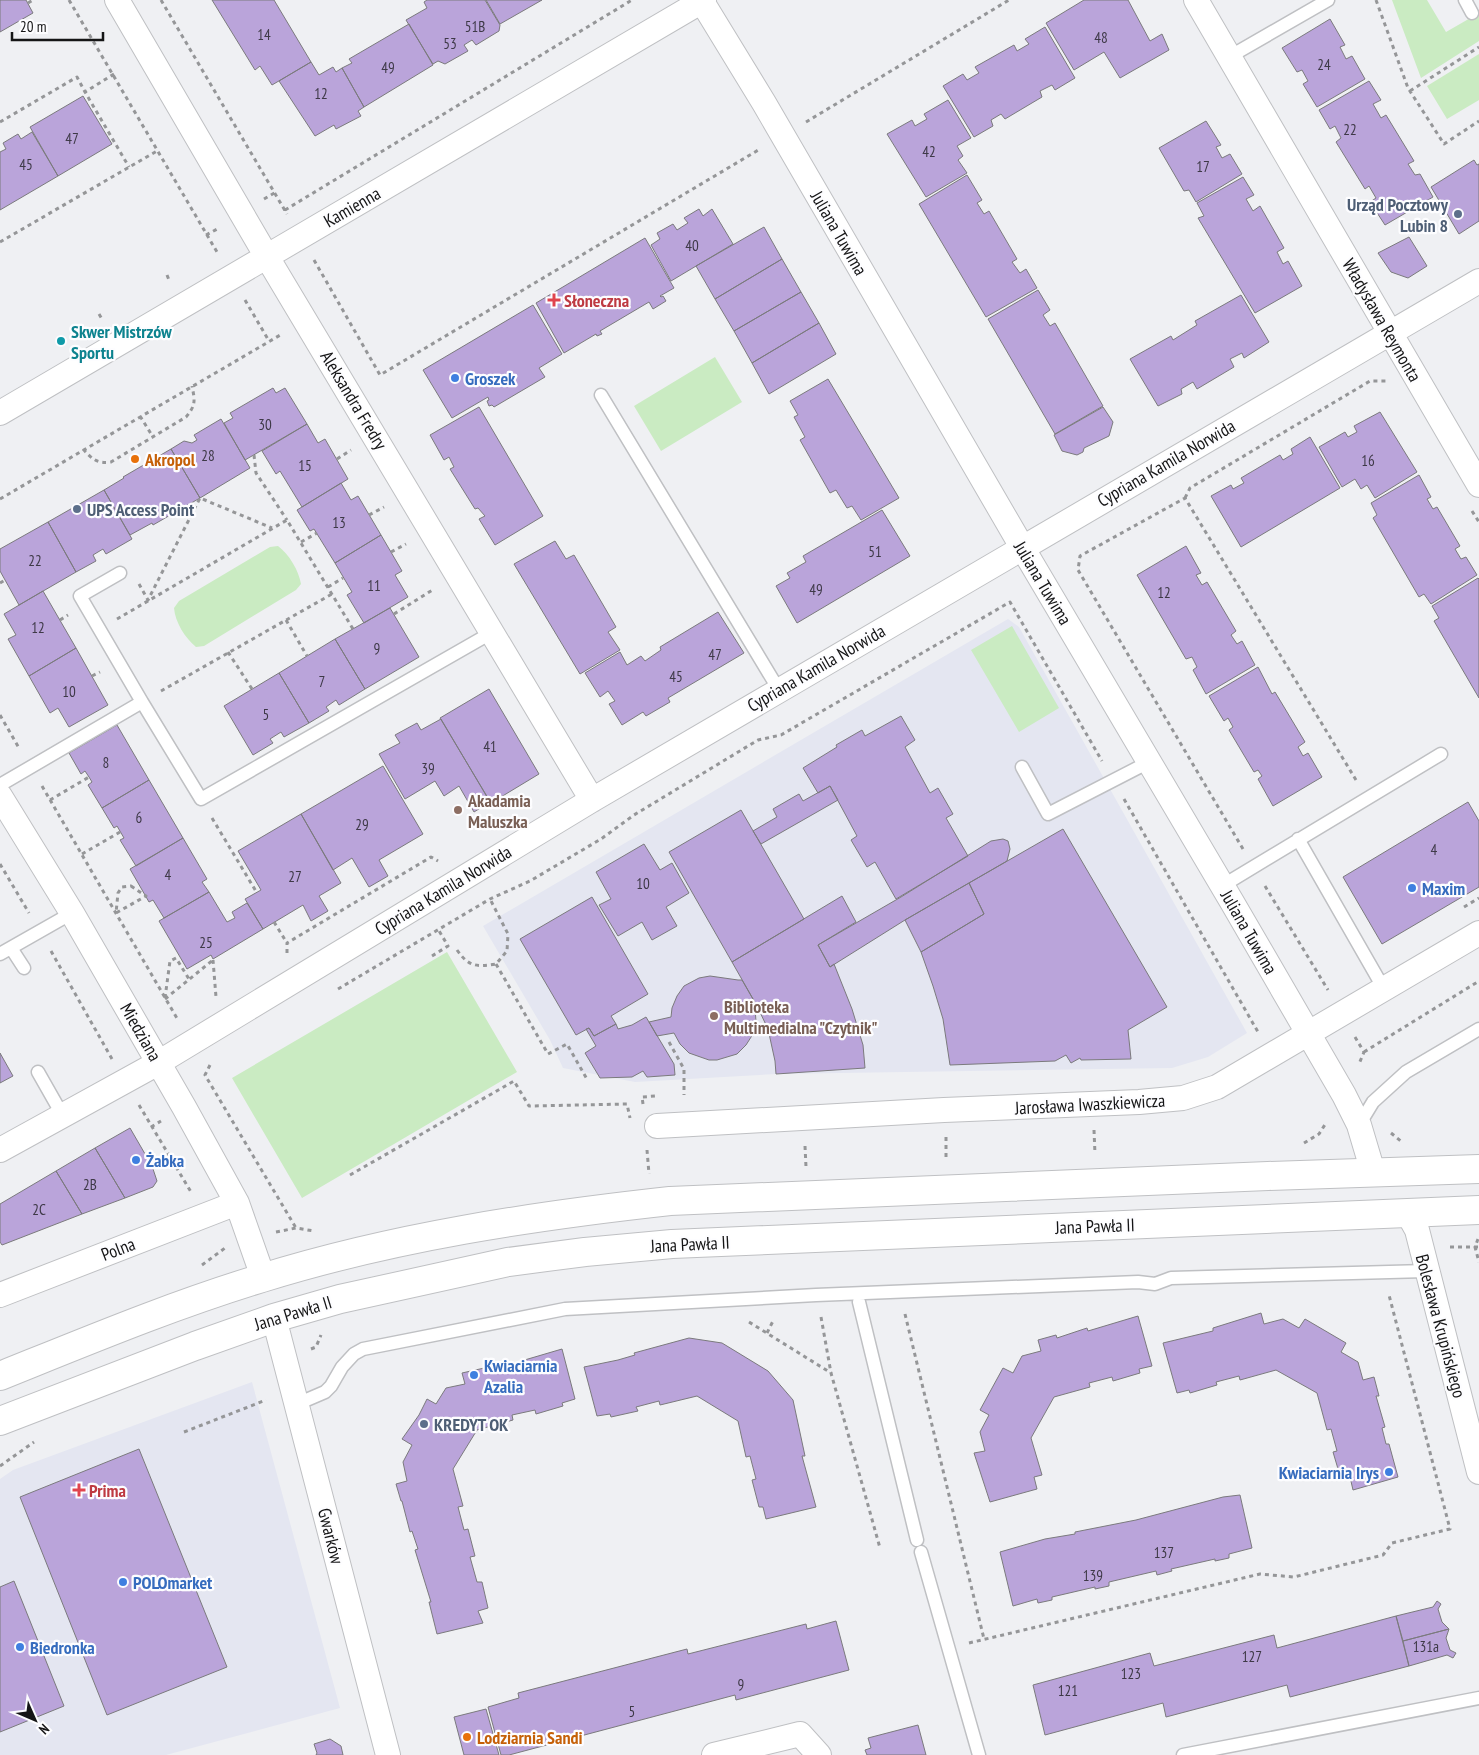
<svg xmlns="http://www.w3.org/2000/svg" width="1479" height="1755" font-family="'PT Sans Narrow',sans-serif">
  <rect width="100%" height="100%" fill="#eff0f3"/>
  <path fill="#e4e6f1" d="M1008 619 1019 627 1247 1033 1208 1057 1172 1068 776 1074 635 1082 563 1068 550 1040 483 926Z
    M252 1382 340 1708 166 1755H0V1479L13 1470Z"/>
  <path fill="#caebc2" d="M1392 0H1427L1446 32 1479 13V41L1421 78Z
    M1479 54V100L1447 119 1427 86Z
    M715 357 742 402 661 451 634 406Z
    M278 546C289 554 299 571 301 584L296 590 204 646 196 647C185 638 175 622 174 608L179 601 270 547Z
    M1012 626 1059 708 1019 732 971 650Z
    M447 952 517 1072 302 1198 232 1078Z"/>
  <path fill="#baa4da" stroke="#7b7a7d" d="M0 0H26L33 13 0 32Z
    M212 0H274L311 62 272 85 260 66 255 70Z
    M427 0H485L500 25 499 31 476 45 472 40 464 45 468 51 445 64 438 61 433 64 406 20 427 8 424 2Z
    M486 0H542L500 24Z
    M1084 0H1128L1150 41 1162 34 1169 50 1120 78 1104 52 1074 70 1046 23Z
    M1330 19 1345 45 1340 47 1346 59 1352 56 1365 79 1317 107 1303 84 1308 81 1302 70 1297 72 1282 48Z
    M409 24 433 65 364 107 342 68 352 63 349 59Z
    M1045 27 1075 78 1055 90 1052 85 1040 91 1042 97 1005 119 1001 114 991 120 993 126 974 137 943 86 963 74 967 80 979 73 975 67 1014 45 1017 51 1029 44 1025 39Z
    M311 62 319 75 333 67 336 72 342 68 364 107 358 111 361 116 336 129 334 125 315 136 279 81Z
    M1369 81 1381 100 1373 104 1381 118 1386 115 1414 161 1408 164 1415 175 1420 174 1433 197 1385 225 1370 202 1376 198 1369 186 1365 189 1336 142 1341 138 1335 126 1330 129 1319 110Z
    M83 96 112 144 58 176 30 127Z
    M948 100 971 138 957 146 963 156 958 160 967 173 926 197 887 134 912 120 915 126 927 119 924 114Z
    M1206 121 1221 145 1216 147 1222 158 1230 154 1242 174 1196 202 1189 190 1184 191 1159 148Z
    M32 132 58 176 0 210V152L6 149 3 143 18 134 21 139Z
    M1474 160 1477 165 1479 164V221L1459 234 1431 187Z
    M967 175 982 200 977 203 984 214 989 211 1017 259 1012 262 1020 273 1026 269 1037 288 986 317 919 204Z
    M1243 177 1254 195 1246 199 1253 211 1260 206 1284 248 1277 252 1283 264 1288 261 1302 286 1255 313 1198 218 1204 216 1197 203Z
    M699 209 703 216 712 209 733 244 671 281 651 245 660 239 657 233 673 224 677 230 688 223 684 218Z
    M764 227 782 259 715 299 696 266Z
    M1409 237 1427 266 1408 278 1391 272 1378 253Z
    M645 238 674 288 660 296 661 297 663 296 666 301 653 309 649 302 600 331 602 334 597 336 596 334 564 353 536 303Z
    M782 259 801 292 734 331 715 299Z
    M1038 290 1050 310 1043 315 1050 326 1055 323 1103 406 1055 434 988 319Z
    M801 292 819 323 752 363 734 331Z
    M1241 295 1269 342 1244 358 1242 353 1230 359 1234 367 1197 389 1193 382 1181 389 1182 394 1158 406 1130 359 1171 336 1173 340 1197 325 1195 321Z
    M533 305 562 354 539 368 545 377 494 407 492 405 489 406 487 401 489 400 488 397 452 418 423 370Z
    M819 323 836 354 769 394 752 363Z
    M828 379 899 498 861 520 852 506 847 508 836 490 830 493 800 440 805 437 794 417 798 415 790 401Z
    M273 388 276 393 285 388 307 424 245 460 224 423 233 418 230 413Z
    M479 407 543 516 495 545 479 519 485 516 478 508 475 509 450 469 454 467 449 457 444 460 430 435Z
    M1103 407 1113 422 1109 436 1084 448 1083 452 1077 455 1062 451 1054 435Z
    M1380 412 1417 472 1375 498 1367 485 1361 489 1355 479 1342 487 1319 447 1345 432 1348 437 1357 432 1354 426Z
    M221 419 250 468 200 498 171 449 184 441 192 443 197 440 194 435Z
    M307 424 318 443 325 439 348 479 302 507 280 471 276 474 262 451Z
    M1310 437 1340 488 1241 547 1211 496 1231 485 1233 489 1244 483 1241 478 1280 455 1283 460 1293 454 1291 449Z
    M171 449 200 498 153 525 152 523 130 535 104 490 124 478 123 477Z
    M1419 475 1431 497 1427 499 1433 509 1437 507 1460 546 1455 549 1461 559 1466 557 1477 575 1431 604 1424 594 1419 597 1373 518 1377 515 1371 503Z
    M341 483 351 500 358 496 381 535 335 563 314 529 310 531 297 510Z
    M104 490 132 539 106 554 103 549 93 555 96 561 76 572 48 522Z
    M882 510 910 556 797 623 776 586 790 578 787 573 806 562 803 556Z
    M48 522 76 572 19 605 0 571V549Z
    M381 535 402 571 395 575 408 597 364 623 347 595 352 592 335 563Z
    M555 541 566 559 574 555 616 627 608 632 620 650 580 674 514 564Z
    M1186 546 1201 573 1196 575 1202 585 1207 582 1236 631 1231 635 1237 644 1242 641 1255 665 1206 694 1193 670 1197 667 1192 657 1186 659 1137 575Z
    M1478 578 1479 579V698L1434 621 1439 618 1432 606Z
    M43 591 76 648 29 676 8 639 16 635 4 614Z
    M390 608 419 657 365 689 335 639Z
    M718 612 744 653 668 698 670 702 646 716 643 712 622 725 609 704 615 701 608 691 600 697 585 673 620 652 627 665 641 656 645 661 661 650 660 647Z
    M335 639 365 689 339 705 336 700 326 707 329 711 309 723 279 673Z
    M76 648 108 705 69 727 58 708 50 713 29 676Z
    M1258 667 1272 694 1275 692 1305 742 1298 747 1303 756 1308 753 1322 777 1273 806 1258 779 1262 776 1258 770 1254 772 1229 730 1233 727 1228 718 1224 721 1209 696Z
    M279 673 309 723 284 737 281 732 270 739 273 743 253 755 224 706Z
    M489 689 539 774 491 803 440 718Z
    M901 716 915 740 905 747 930 793 938 788 953 814 946 818 968 856 896 899 875 862 867 867 851 840 857 836 830 786 818 793 803 768 837 747 836 745 862 730 865 736Z
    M441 719 490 802 474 812 459 786 444 796 435 781 405 799 379 754 400 743 395 735 417 723 421 730Z
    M117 725 149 780 102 808 88 785 92 782 89 777 85 771 81 774 69 753Z
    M383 766 423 834 379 860 388 876 369 887 352 858 333 870 301 814Z
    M149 780 183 838 136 866 120 840 124 838 117 826 114 828 102 808Z
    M830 786 838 800 761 844 753 831 777 817 773 809 799 794 803 801Z
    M1468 802 1479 821V887L1382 944 1343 877Z
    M741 810 804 919 732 962 669 852Z
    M301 814 341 883 319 896 328 911 311 921 303 905 263 929 245 899 261 890 238 851Z
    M1063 829 1167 1007 1128 1030 1131 1059 1081 1060 1080 1058 1071 1063 1066 1055 1055 1061 950 1065 943 1019 933 986 921 952 984 914 969 883Z
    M183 838 207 879 202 882 209 892 164 918 153 900 149 902 130 869Z
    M1003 839 1008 841 1010 849 1007 861 905 920 830 967 818 945 901 897 991 841Z
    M644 844 660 870 672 863 689 893 666 907 677 926 652 940 642 922 618 936 599 905 611 899 596 872Z
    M969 883 984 914 921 952 905 920Z
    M209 892 227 922 235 918 232 912 247 903 263 929 213 959 211 955 187 969 159 921Z
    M842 896 856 922 818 945 830 967 834 964 852 1009 863 1045 865 1068 776 1074 775 1061 768 1029 757 1006 732 962Z
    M592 897 648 994 611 1016 616 1024 594 1036 589 1028 576 1035 520 939Z
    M710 976 738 980H742L757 1006 755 1007 756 1022 753 1034 746 1045 737 1054 717 1060H709L689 1053 680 1044 674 1033 657 1036 649 1022 671 1017 672 1008 677 996 684 986 699 978Z
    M646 1017 674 1064 675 1075 647 1077 643 1071 632 1077 600 1078 585 1053 596 1046 586 1029 589 1028 594 1036 616 1024 618 1029 632 1025Z
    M0 1053 13 1076 0 1083Z
    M130 1128 152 1166 157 1181 153 1187 125 1198 95 1148Z
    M95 1148 125 1198 82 1214 56 1171Z
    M56 1171 82 1214 2 1245 0 1242V1204Z
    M1261 1313 1264 1324 1283 1319 1299 1328 1305 1319 1346 1343 1341 1352 1358 1362 1363 1380 1374 1377 1379 1396H1376L1385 1427 1382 1428 1386 1444H1389L1398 1477 1353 1490 1350 1477 1341 1479 1333 1452 1337 1451 1331 1429 1327 1430 1317 1393 1276 1370 1240 1380 1239 1376 1216 1382 1217 1385 1190 1393 1189 1390 1177 1393 1163 1343 1213 1331V1328Z
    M1138 1316 1152 1366 1139 1369 1140 1373 1113 1381 1112 1377 1089 1383 1090 1387 1054 1397 1031 1438 1042 1475 1034 1477 1037 1489 990 1502 974 1453 985 1451 980 1432 989 1415 980 1410 1003 1368 1013 1373 1022 1356 1041 1351 1038 1340 1056 1335 1057 1338 1087 1328 1088 1331Z
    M689 1338 722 1343 768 1371 793 1400 805 1456H802L816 1507 766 1519 763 1507H759L752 1480 756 1479 750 1456 746 1457 738 1421 697 1396 660 1405 659 1401 636 1407 638 1411 611 1417 610 1414 597 1416 584 1367 618 1360 635 1355 634 1353Z
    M562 1349 575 1399 562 1403 563 1406 536 1414 535 1410 512 1415 513 1420 477 1430 453 1469 463 1506 458 1507 464 1530 468 1529 475 1556 470 1557 477 1582H482L488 1608 478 1611 483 1623 437 1634 429 1602H431L415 1550 418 1549 412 1531 410 1532 402 1501H401L396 1484 407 1481 403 1462 412 1445 402 1439 419 1415 427 1399 436 1404 446 1388 465 1384 462 1373 511 1362V1364Z
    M139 1449 227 1667 107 1715 20 1497Z
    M1240 1495 1252 1548 1229 1554V1558L1215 1561V1559L1171 1569 1172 1571 1157 1575 1156 1571 1109 1582V1586L1095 1589V1587L1052 1597V1600L1038 1603 1037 1599 1013 1606 1000 1552 1045 1539 1075 1534V1532L1136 1520 1223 1497Z
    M14 1581 64 1706 0 1732V1587Z
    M1437 1601 1441 1604 1438 1609 1442 1622 1449 1629 1403 1641 1396 1616 1433 1607Z
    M1396 1616 1409 1666 1290 1697 1287 1685 1166 1717 1163 1703 1045 1735 1033 1685 1150 1653 1154 1666 1274 1635 1277 1648Z
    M836 1621 849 1670 736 1700 735 1695 509 1755H501L488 1707 519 1698 518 1693 687 1649 688 1654 806 1624 807 1629Z
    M1449 1629 1446 1638 1450 1650 1456 1653 1453 1658 1447 1655 1409 1666 1403 1641Z
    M486 1709 499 1755H464L454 1717Z
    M918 1725 926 1755H867L865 1750 871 1748 868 1738Z
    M330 1739 341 1746 343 1755H316L317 1753 314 1744Z"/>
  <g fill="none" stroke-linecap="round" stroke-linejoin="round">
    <g stroke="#bfc0c3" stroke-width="15">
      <path id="service" d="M1465 0 1472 13
        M1229 57 1328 0
        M601 395 779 690
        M142 702 201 799 491 633
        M1022 767 1048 814 1149 762
        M0 785 142 702 80 596 120 573
        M1298 839 1384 989
        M1222 886 1441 754
        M11 948 24 968
        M0 954 72 913
        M38 1072 63 1116
        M1359 1125 1373 1102 1406 1072 1479 1029
        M859 1302 917 1540
        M297 1404 325 1392 331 1386 342 1367 354 1354 363 1349 565 1309 816 1295 1138 1282 1155 1284 1171 1278 1426 1271
        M921 1552 979 1755
        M1183 1755 1479 1698"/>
    </g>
    <g stroke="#bfc0c3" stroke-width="26">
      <path id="minor" d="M117 0 267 257 592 800
        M701 0 764 103 1022 547 1232 902 1344 1095 1359 1125 1373 1172
        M1196 0 1479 485
        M0 413 704 0
        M0 796 72 913 184 1107 237 1203 263 1277
        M657 1126 944 1110 1139 1102 1183 1098 1217 1087 1479 933
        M0 1150 158 1063 592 800 1479 281
        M1407 1212 1417 1230 1479 1472
        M0 1295 237 1203
        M274 1318 388 1755
        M714 1755 800 1734 819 1755"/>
    </g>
    <g stroke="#bfc0c3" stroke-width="30">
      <path id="tertiary" d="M0 1376C87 1341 173 1305 262 1278 394 1237 533 1216 670 1201L1268 1176 1479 1169
        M0 1421 195 1346 274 1318 340 1299 508 1262 585 1252 672 1244 1479 1210"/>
    </g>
    <path stroke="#959698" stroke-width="3" stroke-dasharray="4 4" stroke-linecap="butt" d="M69 0 217 252H216
      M161 0 287 214
      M1376 0 1408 88 1444 144 1479 121
      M28 3 33 0
      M114 74 85 92 129 167
      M1410 91 1479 47
      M0 122 77 77 85 92
      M806 122 1009 0
      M264 199 276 192
      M285 210 632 0
      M206 235 219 228
      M0 242 157 151
      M314 260 380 375 760 149
      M167 275 169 280
      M245 300 269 341
      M99 314 102 319
      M140 416 153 437
      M83 449C92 459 97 464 111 462L186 417C196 405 195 401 192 386
      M254 455 256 473 287 520
      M337 459 351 450
      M1185 498 1190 488 1370 381H1387
      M0 499 282 334
      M1472 511 1479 522
      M369 515 384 507
      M301 542 317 533
      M391 552 406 544
      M0 583 5 580
      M139 584 148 600 200 498 272 528
      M328 587 343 578
      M394 614 434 589
      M117 619 287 520 353 629
      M60 620 68 615
      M286 620 307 656
      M228 652 252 689
      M92 676 100 672
      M161 691 332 594
      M0 715 19 748
      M42 786 178 1020
      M1124 799 1258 1032
      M50 800 89 777
      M212 818 257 893
      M1243 849 1078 570 1080 556 1185 498 1356 780
      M82 854 120 832
      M0 864 29 913
      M131 886 146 896 116 913 118 893 122 887Z
      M1265 886 1328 990
      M1464 907 1479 898
      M274 922 287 943
      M457 950C469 967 476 967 496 964L507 951 508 934 490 899
      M51 951 112 1059
      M287 953V943L431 857 438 861
      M432 956 448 946 438 929
      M213 960 216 997
      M496 964 548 1054 567 1044 588 1081
      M338 989 490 899 530 881 601 839 634 815 758 740 781 735 1010 602 1102 761
      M165 998 170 961 176 958 189 979
      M165 999 213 960
      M1355 1037 1364 1052 1359 1064
      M669 1042 684 1069V1095
      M1364 1052 1479 981
      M210 1065 205 1075 296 1228
      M643 1104 642 1097 656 1096
      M139 1105 191 1192
      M151 1127 161 1121
      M1094 1130 1095 1154
      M1391 1133 1402 1142
      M946 1137V1161
      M1304 1143 1319 1134 1326 1123
      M805 1146 806 1167
      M647 1150 649 1174
      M350 1175 514 1081 529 1106 627 1104 630 1118
      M276 1232 296 1228 314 1231
      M1478 1239 1475 1247 1479 1262
      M1450 1247H1479
      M202 1265 225 1248
      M905 1314 984 1639
      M821 1317 831 1373 880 1548
      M749 1322 831 1373
      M767 1333 774 1319
      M311 1349 316 1347 321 1335
      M184 1432 266 1400
      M0 1466 34 1442
      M969 1643 1260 1574 1294 1577 1383 1555 1392 1543 1450 1529 1389 1295"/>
    <use href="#service" stroke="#fff" stroke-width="12"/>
    <use href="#minor" stroke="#fff" stroke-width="24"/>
    <use href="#tertiary" stroke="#fff" stroke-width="28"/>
  </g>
  <g fill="#5c6f8a" stroke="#fdfdff" stroke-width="2">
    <circle cx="1458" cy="214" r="5"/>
    <circle cx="77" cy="509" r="5"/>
    <circle cx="424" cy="1424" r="5"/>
  </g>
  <g fill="#e0444e" stroke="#fdfdff" stroke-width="2">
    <path d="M551.5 292.5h5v5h5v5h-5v5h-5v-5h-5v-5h5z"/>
    <path d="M76.5 1482.5h5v5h5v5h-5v5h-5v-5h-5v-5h5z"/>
  </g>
  <circle fill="#0f9aa8" stroke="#fdfdff" stroke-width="2" cx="61" cy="341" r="5"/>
  <g fill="#3f7fe0" stroke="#fdfdff" stroke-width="2">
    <circle cx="455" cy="378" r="5"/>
    <circle cx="1412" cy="888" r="5"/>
    <circle cx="136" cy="1160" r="5"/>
    <circle cx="474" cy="1375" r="5"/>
    <circle cx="1389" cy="1472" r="5"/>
    <circle cx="123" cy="1582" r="5"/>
    <circle cx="20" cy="1647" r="5"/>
  </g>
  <g fill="#e8710a" stroke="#fdfdff" stroke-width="2">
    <circle cx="135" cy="459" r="5"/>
    <circle cx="467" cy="1737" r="5"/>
  </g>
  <g fill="#8d6e63" stroke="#fdfdff" stroke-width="2">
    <circle cx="458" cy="810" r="5"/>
    <circle cx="714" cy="1016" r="5"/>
  </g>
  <g text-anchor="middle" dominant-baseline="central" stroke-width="4.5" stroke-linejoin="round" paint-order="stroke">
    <g font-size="15" fill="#3e3947">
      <text x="475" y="26">51B</text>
      <text x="264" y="34">14</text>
      <text x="1101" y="37">48</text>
      <text x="450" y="43">53</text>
      <text x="1324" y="64">24</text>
      <text x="388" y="67">49</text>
      <text x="321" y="93">12</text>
      <text x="1350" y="129">22</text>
      <text x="72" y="138">47</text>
      <text x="929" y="151">42</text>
      <text x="26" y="164">45</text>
      <text x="1203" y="166">17</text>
      <text x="692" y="245">40</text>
      <text x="265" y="424">30</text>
      <text x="208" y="455">28</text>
      <text x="1368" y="460">16</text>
      <text x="305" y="465">15</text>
      <text x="339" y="522">13</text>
      <text x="875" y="551">51</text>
      <text x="35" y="560">22</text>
      <text x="374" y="585">11</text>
      <text x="816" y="589">49</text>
      <text x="1164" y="592">12</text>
      <text x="38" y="627">12</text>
      <text x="377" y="648">9</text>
      <text x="715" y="654">47</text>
      <text x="676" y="676">45</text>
      <text x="322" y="681">7</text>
      <text x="69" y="691">10</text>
      <text x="266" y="714">5</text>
      <text x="490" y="746">41</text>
      <text x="106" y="762">8</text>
      <text x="428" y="768">39</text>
      <text x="139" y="817">6</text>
      <text x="362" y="824">29</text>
      <text x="1434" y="849">4</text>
      <text x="168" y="874">4</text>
      <text x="295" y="876">27</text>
      <text x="643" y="883">10</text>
      <text x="206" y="942">25</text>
      <text x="90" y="1184">2B</text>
      <text x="39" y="1209">2C</text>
      <text x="1164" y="1552">137</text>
      <text x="1093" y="1575">139</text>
      <text x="1426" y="1646">131a</text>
      <text x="1252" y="1656">127</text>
      <text x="1131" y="1673">123</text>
      <text x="741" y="1684">9</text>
      <text x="1068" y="1690">121</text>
      <text x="632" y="1711">5</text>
    </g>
    <g font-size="18" font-weight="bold" fill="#4e5e75" stroke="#fdfdff" text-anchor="start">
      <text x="1448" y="204" text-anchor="end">Urząd Pocztowy<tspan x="1448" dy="21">Lubin 8</tspan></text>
      <text x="87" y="509">UPS Access Point</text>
      <text x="434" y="1424">KREDYT OK</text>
    </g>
    <g font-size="18" fill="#151516" stroke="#fdfdff">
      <text transform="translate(352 207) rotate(-30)">Kamienna</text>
      <text transform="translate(839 233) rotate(60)">Juliana Tuwima</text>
      <text transform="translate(1382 320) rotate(60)">Władysława Reymonta</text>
      <text transform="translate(354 400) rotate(59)">Aleksandra Fredry</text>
      <text transform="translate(1166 463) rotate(-30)">Cypriana Kamila Norwida</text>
      <text transform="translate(1043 583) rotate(59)">Juliana Tuwima</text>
      <text transform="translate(816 668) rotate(-30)">Cypriana Kamila Norwida</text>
      <text transform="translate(443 890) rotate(-31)">Cypriana Kamila Norwida</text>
      <text transform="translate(1249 932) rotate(60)">Juliana Tuwima</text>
      <text transform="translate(141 1032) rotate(60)">Miedziana</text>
      <text transform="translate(1090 1104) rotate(-3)">Jarosława Iwaszkiewicza</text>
      <text transform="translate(1095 1226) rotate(-2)">Jana Pawła II</text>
      <text transform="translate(690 1244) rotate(-3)">Jana Pawła II</text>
      <text transform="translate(118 1249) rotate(-21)">Polna</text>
      <text transform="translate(293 1313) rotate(-17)">Jana Pawła II</text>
      <text transform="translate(1441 1326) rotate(75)">Bolesława Krupińskiego</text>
      <text transform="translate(331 1536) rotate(76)">Gwarków</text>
    </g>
    <g font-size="18" font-weight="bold" fill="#be3a42" stroke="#fdfdff" text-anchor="start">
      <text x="564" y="300">Słoneczna</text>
      <text x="89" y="1490">Prima</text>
    </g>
    <g font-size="18" font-weight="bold" fill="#0d838f" stroke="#fdfdff" text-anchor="start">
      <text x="71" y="331">Skwer Mistrzów<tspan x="71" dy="21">Sportu</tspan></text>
    </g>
    <g font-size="18" font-weight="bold" fill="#366cbe" stroke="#fdfdff" text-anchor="start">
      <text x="465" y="378">Groszek</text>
      <text x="1422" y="888">Maxim</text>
      <text x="146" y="1160">Żabka</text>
      <text x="484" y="1365">Kwiaciarnia<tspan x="484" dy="21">Azalia</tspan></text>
      <text x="1379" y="1472" text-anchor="end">Kwiaciarnia Irys</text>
      <text x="133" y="1582">POLOmarket</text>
      <text x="30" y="1647">Biedronka</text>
    </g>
    <g font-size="18" font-weight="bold" fill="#c56008" stroke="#fdfdff" text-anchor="start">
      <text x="145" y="459">Akropol</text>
      <text x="477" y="1737">Lodziarnia Sandi</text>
    </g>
    <g font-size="18" font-weight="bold" fill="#785e54" stroke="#fdfdff" text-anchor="start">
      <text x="468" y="800">Akadamia<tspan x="468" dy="21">Maluszka</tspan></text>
      <text x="724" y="1006">Biblioteka<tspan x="724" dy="21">Multimedialna "Czytnik"</tspan></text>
    </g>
  </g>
  <g transform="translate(35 1720) rotate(135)" stroke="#fdfdff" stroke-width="4" paint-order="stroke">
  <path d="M0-4L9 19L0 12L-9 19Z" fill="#151516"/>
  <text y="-8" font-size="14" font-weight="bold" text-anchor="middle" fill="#151516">N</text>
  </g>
  <path d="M12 32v8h91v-8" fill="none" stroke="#151516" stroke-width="2.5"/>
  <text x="20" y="32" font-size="15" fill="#151516" stroke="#fdfdff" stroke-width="4" paint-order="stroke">20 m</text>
</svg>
